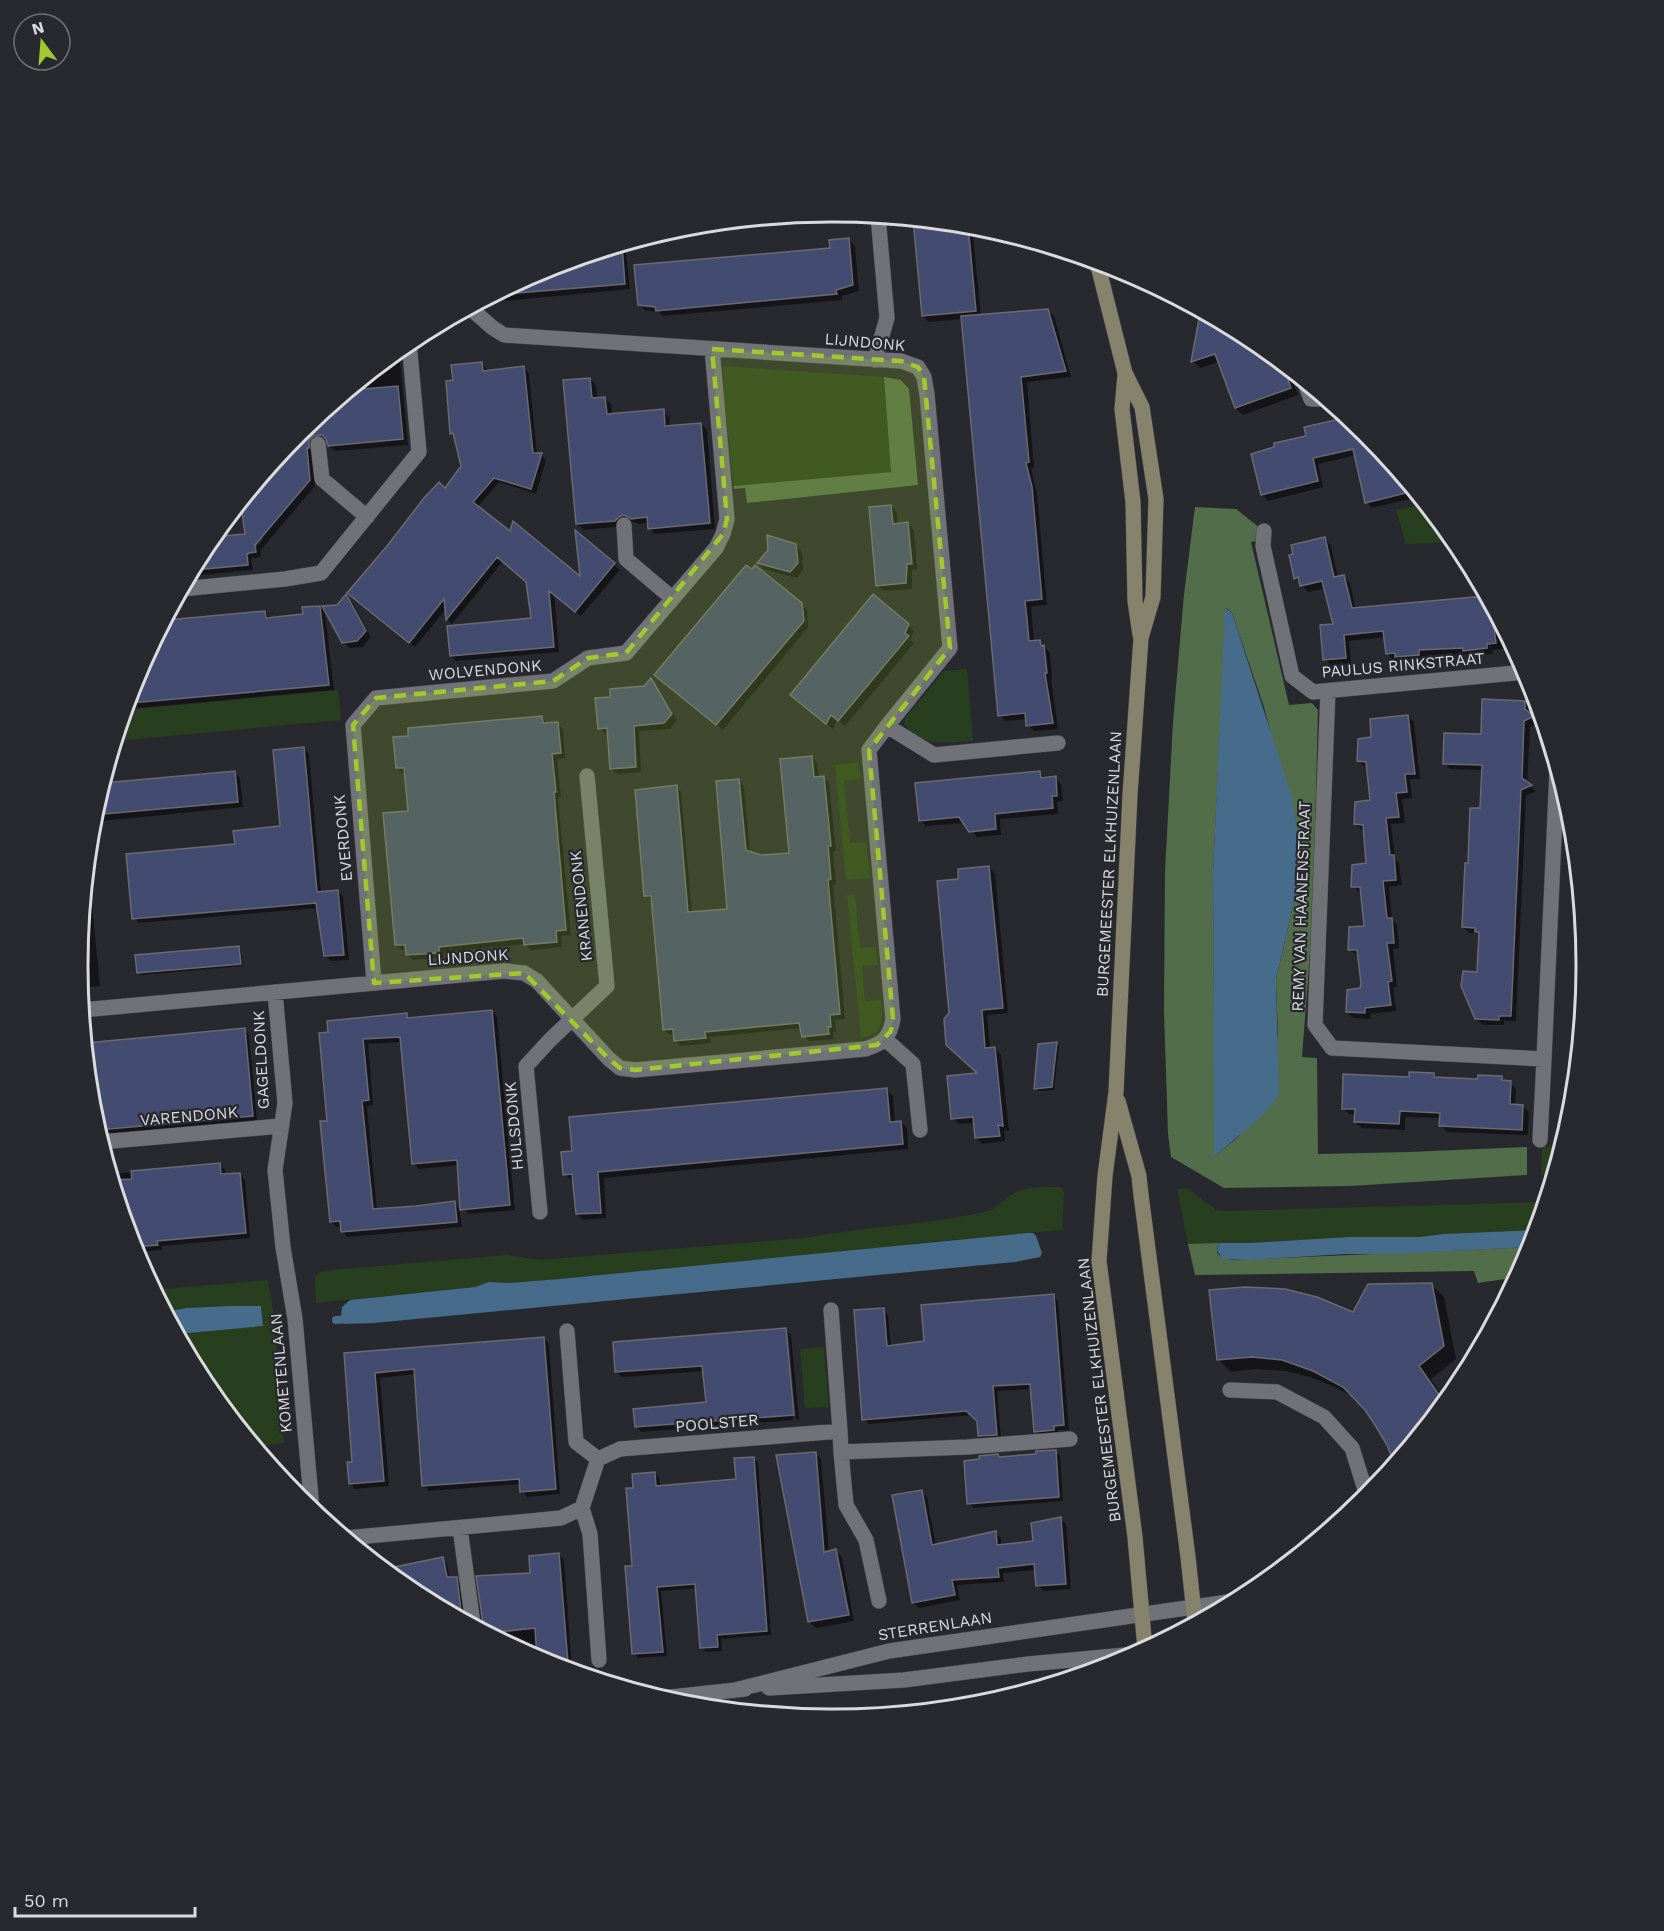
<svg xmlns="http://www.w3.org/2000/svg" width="1664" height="1931" font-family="'Work Sans',sans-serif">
  <rect width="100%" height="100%" fill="#28292f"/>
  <path fill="#283f1f" d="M723 366 884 377 891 472 734 486 724 396Z
    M1424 504 1455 542H1456L1406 544 1396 510Z
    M967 669 973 741C947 742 920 749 904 723L906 717 944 671Z
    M338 690 341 720 116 741 126 710Z
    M858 762 861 779 844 781 850 843 866 842 870 878 846 880 835 765Z
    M855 894 860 948 876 947 878 965 862 966 865 1001 881 1000C883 1020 884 1034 861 1038L847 895Z
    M1562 1145 1552 1175H1541L1542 1146Z
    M1060 1187 1064 1192 1062 1230 917 1243 909 1245 560 1279 509 1283 490 1282 475 1287 316 1303 315 1276 321 1272 332 1270 507 1255 541 1260 804 1238C864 1227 925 1225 985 1212 995 1210 1002 1201 1011 1195 1026 1186 1044 1187 1060 1187Z
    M1187 1188 1216 1210 1228 1211 1544 1202 1536 1230 1443 1234 1420 1237H1350L1249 1243 1188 1244 1177 1189Z
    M268 1280 274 1317 284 1443 256 1446 205 1384 178 1334 262 1326 261 1307 186 1308 166 1312 154 1290Z
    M824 1347 829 1407 805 1408 800 1349Z"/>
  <path fill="#526d49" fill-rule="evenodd" d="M884 377 901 380 909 389 918 485 747 503 745 488 734 489V486L891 472Z
    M1195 507 1236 509 1260 528 1261 540 1251 542 1289 705 1312 703 1318 710 1313 914 1302 1057 1317 1058 1318 1154 1409 1152 1527 1147V1175L1350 1186 1224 1188 1171 1157 1168 1134 1164 1010 1165 872 1173 722 1184 594ZM1226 608 1232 613 1264 707 1300 846 1293 906 1276 979 1278 1036 1242 1132 1238 1137 1215 1156 1213 873Z
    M1219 1243C1212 1257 1224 1259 1235 1260L1531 1247 1511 1288H1506L1505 1279 1478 1283 1474 1271 1195 1275 1188 1244Z"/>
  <path fill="#476b8a" d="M1225 608 1232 613 1291 794 1300 846 1293 906 1276 979 1279 1095 1264 1114 1214 1157 1213 873Z
    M1536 1230 1531 1247 1390 1254H1345L1249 1260 1222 1259 1217 1250 1219 1243H1249L1350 1237H1420L1443 1234Z
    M1027 1233H1033L1036 1236 1042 1253 1040 1257 1015 1262 374 1323 344 1324 341 1316 342 1307 350 1300 475 1287 489 1282 509 1283 560 1279Z
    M230 1306H261L263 1326 178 1334 166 1312 186 1308Z"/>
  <path fill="#0007" fill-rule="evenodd" d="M914 220 972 225 981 316 1048 310 1054 316 1071 377 1027 382 1034 468H1031L1037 494 1047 605 1031 606 1034 642H1040L1050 653 1052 678 1051 679 1058 729 1034 731 1028 725 1027 719 1006 721 1000 716 963 319 929 322 923 316Z
    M849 240 855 246 859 291 842 296V300L663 316 659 312 645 310 639 304 832 249Z
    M625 244 630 289 506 301 499 295V293L544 269Z
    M1201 312 1251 339 1288 369 1298 395 1243 415 1236 408 1219 362 1200 368 1193 361Z
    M399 350 408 445 335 451 329 446 328 440 318 441 312 453 315 486 260 551 261 557 251 558 253 570 189 576 205 546 212 538 261 533 241 516 292 455 279 456 299 432ZM260 538H264L252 552 249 550Z
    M482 364 487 369V372L524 368 529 373 537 455 541 454 546 460 536 494 499 482 478 507 511 534 582 580 577 534 620 570 581 616 554 594 559 652 456 661 451 656 532 619 528 582 503 561 452 624 448 620 447 608 415 647 354 598 445 490 462 466 455 437 452 433 454 382Z
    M590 379 596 385 597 399 605 398 611 404 612 415 663 411 669 417 670 427 701 424 707 430 715 529 655 534 649 528V523L639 524 631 521 625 522 622 526 584 530 578 524Z
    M1362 430 1418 497 1372 508 1366 502 1356 455 1318 464 1323 487 1268 501 1262 495 1253 455ZM1360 446V449L1323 457V454Z
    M891 506 897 513 898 525 908 524 914 530 917 569 912 570V589L883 591 877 585Z
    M1325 539 1331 545 1338 578 1344 577 1350 583 1356 610 1486 597 1513 648 1492 650 1493 654 1482 655 1470 656 1468 654 1424 656 1425 661 1402 663 1399 659 1393 660 1387 653 1386 637 1349 641 1351 663 1331 665 1325 659 1334 625 1325 588 1308 592 1295 578Z
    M796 546 802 552 803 570 797 578 764 569 759 563Z
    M346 596 352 602 371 637 363 647 350 648 343 642 338 606Z
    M801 604 807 610 808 627 723 730 661 681Z
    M320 607 325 613 334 690 138 708 133 703 131 691 136 677 165 622 265 612 271 618 305 616Z
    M908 625 914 631 910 640 914 643 845 726 837 720 833 729 798 701Z
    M651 680 657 686 677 720 670 729 639 731 641 772 617 774 611 769 609 734H606L600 728 612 698 644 688Z
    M1524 702 1530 708V714L1539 722 1530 727 1527 784 1536 791 1526 796 1516 1021H1504V1025H1483L1476 1019 1480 935 1478 933H1469L1463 927 1469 864 1482 810 1483 770 1450 769 1444 763Z
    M1408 716 1414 722 1420 779H1410L1412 798 1402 799 1405 823 1391 824 1395 859 1399 863 1402 885 1389 887 1392 920 1397 925 1399 948 1393 949 1397 987H1393L1396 1011 1370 1014 1371 1019 1353 1018 1347 1012 1362 990 1359 955H1356L1350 949 1366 927 1362 893 1359 892 1353 886 1367 864 1365 830H1362L1356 824 1372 801 1368 767H1365L1358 761 1373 739Z
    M542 718 548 724H557L563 729 565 758 557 759 561 797H558L571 935 561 936 562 947 531 950 525 944 444 952V958L413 960 407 955V950H402L396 945 410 812 406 773H403L397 768Z
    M303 748 309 754 321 893 338 891 343 897 349 960 331 961 325 956 318 908 139 923 133 918 236 845 282 827Z
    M812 757 817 763 819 778H824L829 783 836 851H833L836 884 833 885 845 1019 835 1020 836 1032H833L834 1039 809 1041 803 1036 801 1028 710 1037 711 1043 681 1046 675 1041V1034L670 1035 664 1030 652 901 646 896 676 787 681 792 692 913 729 910 738 781 744 786 750 853 760 857 791 854Z
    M234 772 240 778 243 807 92 822 103 785Z
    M1040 773 1045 779 1055 778 1061 784 1063 801 1057 802 1058 814 1000 819 1001 835 977 837 965 823 926 826 920 820Z
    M88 864 100 986 80 988 78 965Z
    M989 868 995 874 1008 1013 987 1015 990 1049H995L1001 1055 1009 1131 1004 1130 1005 1141 982 1144 976 1138 975 1123 959 1124 953 1118 980 1074 951 1014 960 880Z
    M1578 914H1581L1586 966 1576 1066 1574 1064 1579 980 1576 977Z
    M238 947 241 950 243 966 141 975 138 972Z
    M492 1011 497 1017 515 1210 469 1214 464 1209 459 1165 419 1169 414 1164 402 1042 368 1044 373 1105 367 1106 377 1210 454 1203 459 1208 462 1227 348 1237 342 1232V1226L337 1227 331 1222 328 1122 320 1034 406 1015 410 1019Z
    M244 1030 249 1035 257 1120 99 1135 92 1112 86 1045Z
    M1056 1044 1059 1046 1054 1090 1038 1091 1036 1088Z
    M1433 1075 1437 1079 1479 1081 1501 1078 1506 1082 1510 1083 1516 1089 1515 1106H1523L1529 1112 1528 1135 1447 1132 1441 1126V1118L1405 1117V1130L1362 1128 1355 1122 1356 1115 1349 1114 1343 1108 1411 1078Z
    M887 1090 893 1096 895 1123 901 1122 907 1128 908 1149 604 1178 606 1218 583 1220 577 1214 574 1180H571L565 1174Z
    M1570 1106H1572L1569 1121Z
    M219 1164 225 1170V1176L240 1174 245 1180 250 1238 162 1246V1250L138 1252 133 1248 111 1174Z
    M1431 1284 1444 1297 1456 1359 1431 1379 1446 1401 1395 1463 1387 1442 1366 1409 1356 1399 1335 1387 1310 1377 1286 1371 1256 1369 1231 1372 1218 1359 1353 1314Z
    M1053 1296 1058 1301 1069 1430H1058V1435L1041 1436 1036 1431 1032 1389 997 1391 1001 1439 985 1441 980 1436 979 1421 973 1415 869 1424 864 1419 883 1310 888 1315 891 1347 926 1343Z
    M786 1330 791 1335 799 1419 796 1420 788 1333H785L793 1420 641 1432 636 1426 708 1404 704 1371 622 1377 617 1372Z
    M543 1338 549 1344 560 1494 527 1497 522 1491 521 1484 429 1491 424 1486 415 1374 380 1378 389 1486 355 1489 350 1484 354 1463 345 1354Z
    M1055 1451 1060 1456 1063 1501 974 1508 969 1503 1001 1459Z
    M815 1453 821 1459 829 1552 836 1551 842 1557 854 1621 816 1628 810 1622Z
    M753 1458 758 1463 771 1635 721 1639 722 1651 706 1652 702 1648 697 1588 661 1591 667 1656 638 1658 634 1653 635 1489 655 1473 659 1478 660 1488 738 1481Z
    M921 1491 927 1497 936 1546 995 1533 1001 1538V1546L1034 1543 1060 1519 1066 1524 1071 1589 1043 1591 1038 1585 1036 1570 1003 1573 1004 1582 957 1585 960 1600 919 1608 913 1602Z
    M559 1555 564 1560 572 1667 563 1668 543 1662 482 1629 532 1574Z
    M442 1559 447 1564 450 1578H456L461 1583 467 1621 413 1592 386 1571Z"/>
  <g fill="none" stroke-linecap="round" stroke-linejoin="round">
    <path stroke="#476b8a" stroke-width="8" d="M336 1320 350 1319"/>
  </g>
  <path fill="#434b71" stroke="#686a70" stroke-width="1.5" d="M913 219 968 225 976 311 922 316Z
    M849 238 853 285 836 290 837 294 656 311 655 307 638 305 634 265 830 248 829 240Z
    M622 245 625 284 494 295 544 269Z
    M1048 309 1066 371 1021 377 1029 462 1026 463 1032 487 1042 599 1025 601 1027 619 1029 641 1040 640 1041 646 1044 645 1047 673H1045L1053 723 1026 726 1025 713 998 716 961 316Z
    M1199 319H1214L1251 339 1283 365 1291 388 1235 408 1215 354 1191 362Z
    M482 362 483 371 524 366 533 453H542L531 489 494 478 473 502 510 531 513 521 580 576 575 530 615 563 575 612 549 591 554 647 450 656 447 626 531 618 526 582 497 557 446 620 444 599 409 643 347 593 387 546 424 498 439 482 445 488 461 466 453 433 450 434 446 381 453 380 451 365Z
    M590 378 592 398 605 397 607 414 664 409 665 426 701 423 710 523 648 529 647 517 631 519 624 515 619 517 615 521 576 524 563 380Z
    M362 381 363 389 398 386 403 439 328 446 326 439 322 435 313 436 309 441V448H307L310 480 255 545 256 552 249 553 247 555V553L248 565 193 570 222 536 245 534 242 512 297 447 296 436Z
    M1345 416 1365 433 1403 478 1406 493 1365 503 1353 449 1313 458 1318 481 1261 495 1251 454 1274 447V443L1306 436 1304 427 1345 418Z
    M891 505 893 524 908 522 912 564H907L906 583 876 586 869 507Z
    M767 535 796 544 798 563 790 572 757 563 768 550Z
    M1325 537 1334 577 1344 575 1352 608 1485 596 1498 620H1493L1496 643 1487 644V648L1463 651V648L1419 650V655L1395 657V653L1386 654 1383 631 1344 635 1346 658 1323 660 1320 625 1333 624 1322 581 1300 586 1298 577 1294 579 1289 555 1293 554 1291 545Z
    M746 565 752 569 755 565 802 603 804 621 716 725 654 675Z
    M346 594 366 631 357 641 342 643 322 606 337 605Z
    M873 594 909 624 905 633 909 636 838 721 831 715 826 724 790 695Z
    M320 606 329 685 131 703 130 694 136 677 167 620 265 611 266 618 303 614 302 607Z
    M651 678 672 714 664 723 634 726 636 767 610 769 607 728 598 729 595 698 610 697V689L644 686Z
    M1482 699 1525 701V709L1534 716 1524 721 1522 778 1532 785 1521 790 1511 1016H1499V1020L1475 1019 1461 986 1463 971 1477 972 1479 932H1475V928L1462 927 1465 863H1468L1470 808H1480L1482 765 1443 764 1444 733 1481 734Z
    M1408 715 1415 774H1405L1407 792 1396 793 1399 817 1386 818 1390 855H1394L1396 880 1383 881 1387 918H1392L1394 943H1387L1392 981 1388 982 1391 1005 1365 1008V1013L1346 1012 1347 990 1360 988 1361 984 1357 950H1348L1349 927 1364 926 1360 887H1351L1352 865 1366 863 1363 825 1354 824 1355 802 1370 800 1366 762 1357 761 1358 739 1371 737 1370 719Z
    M542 716 543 723 558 722 561 753 552 754 556 792H554L566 930 556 931 557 942 524 945 523 938 439 947V953L406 955 405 945H395L383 813 408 811 404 768H396L393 737 408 736V728Z
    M304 747 317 892 338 890 344 955 324 956 316 903 132 919 126 854 235 844 233 831 280 826 273 750Z
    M812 756 814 777 824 776 831 846H828L831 879 828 880 840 1014 830 1015 831 1027H828L829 1034 802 1037 799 1023 705 1032 706 1038 674 1041 673 1029 663 1030 651 896H644L635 790 677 785 688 912 727 909 716 781 739 779 746 850 761 855 789 853 780 759Z
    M235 771 238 802 93 815 103 783Z
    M1040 771 1041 778 1056 776 1057 796H1052L1053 808 995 814 996 829 969 832 959 817 919 821 915 783Z
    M989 866 1003 1008 982 1010 985 1048 995 1047 1003 1126 998 1125 1000 1136 975 1138 973 1117 951 1119 947 1076 977 1073 946 1045 944 1019 949 1013 937 881 958 879V869Z
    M239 946 241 964 137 973 135 955Z
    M492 1010 510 1205 460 1210 457 1160 412 1164 400 1037 363 1039 369 1100 362 1101 373 1209 416 1206 455 1201 457 1222 341 1232 340 1221 330 1222 320 1121H327L319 1033 328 1032 327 1021 407 1013V1018Z
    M245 1028 253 1116 98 1130 92 1112 86 1043Z
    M1057 1042 1052 1087 1034 1089 1038 1044Z
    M1409 1072 1434 1073V1077L1477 1079 1478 1075 1502 1076V1080L1511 1081 1510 1104 1523 1105 1522 1130 1439 1126 1440 1113 1400 1111 1399 1124 1354 1122 1355 1109H1342L1343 1074 1409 1077Z
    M887 1088 890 1122 901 1121 903 1144 598 1172 601 1213 576 1214 572 1174 563 1175 561 1152 572 1151 569 1117Z
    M220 1163 221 1174 240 1173 246 1233 157 1241 158 1245 133 1247 113 1180 132 1179 131 1171Z
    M1432 1283 1444 1346 1419 1366 1444 1402 1394 1463 1387 1445 1375 1425 1365 1410 1343 1387 1313 1371 1282 1360 1252 1357 1217 1360 1209 1290 1244 1287 1285 1289 1317 1297 1353 1312 1368 1284Z
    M1054 1294 1064 1425 1054 1426V1430L1034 1432 1030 1384 993 1386 997 1435 978 1436 977 1421 966 1411 862 1420 854 1310 884 1308 887 1346 924 1341 921 1305Z
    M786 1328 794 1415 635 1427 633 1409 706 1402 702 1366 615 1372 613 1342Z
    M544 1337 556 1489 520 1492 519 1479 422 1486 414 1369 375 1373 384 1481 349 1484 347 1462H352L344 1353Z
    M1056 1450 1059 1497 967 1504 964 1461 979 1459V1456L998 1454 999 1457 1036 1454V1451Z
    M816 1452 824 1552 836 1549 849 1615 808 1622 776 1455Z
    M754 1457 767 1631 717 1635 718 1647 700 1648 695 1584 657 1587 663 1652 632 1654 625 1566H632L626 1488H633L632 1474 655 1472 656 1486 736 1479 734 1458Z
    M922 1490 932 1545 996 1531 997 1545 1033 1541 1031 1523 1061 1517 1066 1584 1036 1586 1034 1564 998 1568 999 1577 952 1580 955 1595 912 1603 892 1495Z
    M559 1553 568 1663 550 1664 537 1659 535 1628 488 1633 481 1629 483 1623 476 1576 530 1573 529 1556Z
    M443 1557 447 1577H457L462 1619 413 1592 385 1569Z"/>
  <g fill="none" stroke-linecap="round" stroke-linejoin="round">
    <g stroke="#45464b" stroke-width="16">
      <path id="street" d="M470 308 493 328 504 335 901 361 918 367 924 377 927 394 950 648 887 726 934 755 1058 743
        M875 360 887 318 878 216
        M1305 383 1311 399H1324
        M318 444 322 479 367 517
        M624 525 626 559 672 598
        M1264 531 1263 546 1292 676 1313 692 1526 672
        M182 589 285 579 321 573 419 452 409 342
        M1328 691 1315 1025 1332 1048 1544 1059 1557 770
        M374 983 353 725 376 698 553 681 588 658 626 653 716 548 723 534 727 519 712 349
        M275 992 285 1103 275 1170 283 1247 295 1319 312 1509
        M82 1010 504 971 524 973 537 981 609 1059 620 1068 635 1070 865 1049C883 1044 890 1037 893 1019L869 750 887 726
        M885 1039 913 1064 920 1130
        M1540 1140 1544 1059
        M101 1142 281 1126
        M540 1212 526 1066 550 1040 607 986 587 776
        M831 1310 840 1431
        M567 1331 576 1442 598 1459
        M1230 1390 1277 1392 1324 1417 1352 1448 1367 1496
        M841 1452 846 1505 866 1540 879 1601
        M582 1508 590 1534 599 1660
        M460 1528 473 1624
        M346 1538 561 1518 582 1508 598 1459 620 1449 840 1431 841 1452 967 1447 1070 1439
        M769 1688 904 1680 1028 1664 1136 1654
        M735 1690 889 1651 1235 1601
        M662 1698 745 1689"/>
    </g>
    <g stroke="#45464b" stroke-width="16">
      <path id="secondary" d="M1097 262 1125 373 1142 407 1156 499 1153 597 1141 638 1130 795 1116 1092 1105 1176 1099 1261 1135 1537 1145 1649
        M1125 375 1122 409 1133 502 1135 601 1140 635
        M1118 1101 1139 1176 1141 1195 1188 1557 1195 1622"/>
    </g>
    <use href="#street" stroke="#707278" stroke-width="15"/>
    <use href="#secondary" stroke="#86826b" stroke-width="15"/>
  </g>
  <path fill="#a0c92c" fill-opacity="0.2" stroke="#a0c92c" stroke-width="4.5" stroke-dasharray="12 8" stroke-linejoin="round" d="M712 349 901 361 918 367 924 377 950 648 869 750 893 1019 891 1031 877 1045 635 1070 620 1068 609 1059 524 973 374 983 353 725 376 698 553 681 588 658 626 653 723 534 727 519Z"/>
  <g text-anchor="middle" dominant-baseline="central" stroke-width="4.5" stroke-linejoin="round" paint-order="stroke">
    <g font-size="16" fill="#dadbde" stroke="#28292f">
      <text transform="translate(865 342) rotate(5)">LIJNDONK</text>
      <text transform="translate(1403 665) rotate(-5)">PAULUS RINKSTRAAT</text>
      <text transform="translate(485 670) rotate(-5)">WOLVENDONK</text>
      <text transform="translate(343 838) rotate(-95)">EVERDONK</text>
      <text transform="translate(1109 864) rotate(-87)">BURGEMEESTER ELKHUIZENLAAN</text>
      <text transform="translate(581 906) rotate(-96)">KRANENDONK</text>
      <text transform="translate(1301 906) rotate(-88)">REMY VAN HAANENSTRAAT</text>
      <text transform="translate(468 957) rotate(-4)">LIJNDONK</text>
      <text transform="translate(261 1060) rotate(-93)">GAGELDONK</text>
      <text transform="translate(189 1116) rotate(-5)">VARENDONK</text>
      <text transform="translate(514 1126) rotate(-95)">HULSDONK</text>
      <text transform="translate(281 1373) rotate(-95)">KOMETENLAAN</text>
      <text transform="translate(1099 1390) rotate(-97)">BURGEMEESTER ELKHUIZENLAAN</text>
      <text transform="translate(717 1423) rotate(-5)">POOLSTER</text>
      <text transform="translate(935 1626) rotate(-9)">STERRENLAAN</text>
    </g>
  </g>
  <path d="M0 0H1664V1931H0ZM831 222H833A743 743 0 0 1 1576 965V966A743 743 0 0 1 833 1709H831A743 743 0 0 1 88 966V965A743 743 0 0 1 831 222Z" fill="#28292f" fill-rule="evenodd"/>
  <path fill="none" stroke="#dadbde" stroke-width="3" d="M831 222H833A743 743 0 0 1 1576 965V966A743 743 0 0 1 833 1709H831A743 743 0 0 1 88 966V965A743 743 0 0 1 831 222Z"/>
  <g transform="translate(42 42) rotate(344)"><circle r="28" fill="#28292f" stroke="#6f7075" stroke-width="1.5"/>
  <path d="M0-4.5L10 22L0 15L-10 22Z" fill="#a0c92c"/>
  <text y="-9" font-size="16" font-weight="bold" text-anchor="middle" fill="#dadbde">N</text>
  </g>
  <path d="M15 1907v9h180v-9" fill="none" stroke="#dadbde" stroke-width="3"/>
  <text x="24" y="1907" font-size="18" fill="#dadbde" stroke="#28292f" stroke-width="4.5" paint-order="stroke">50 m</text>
</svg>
